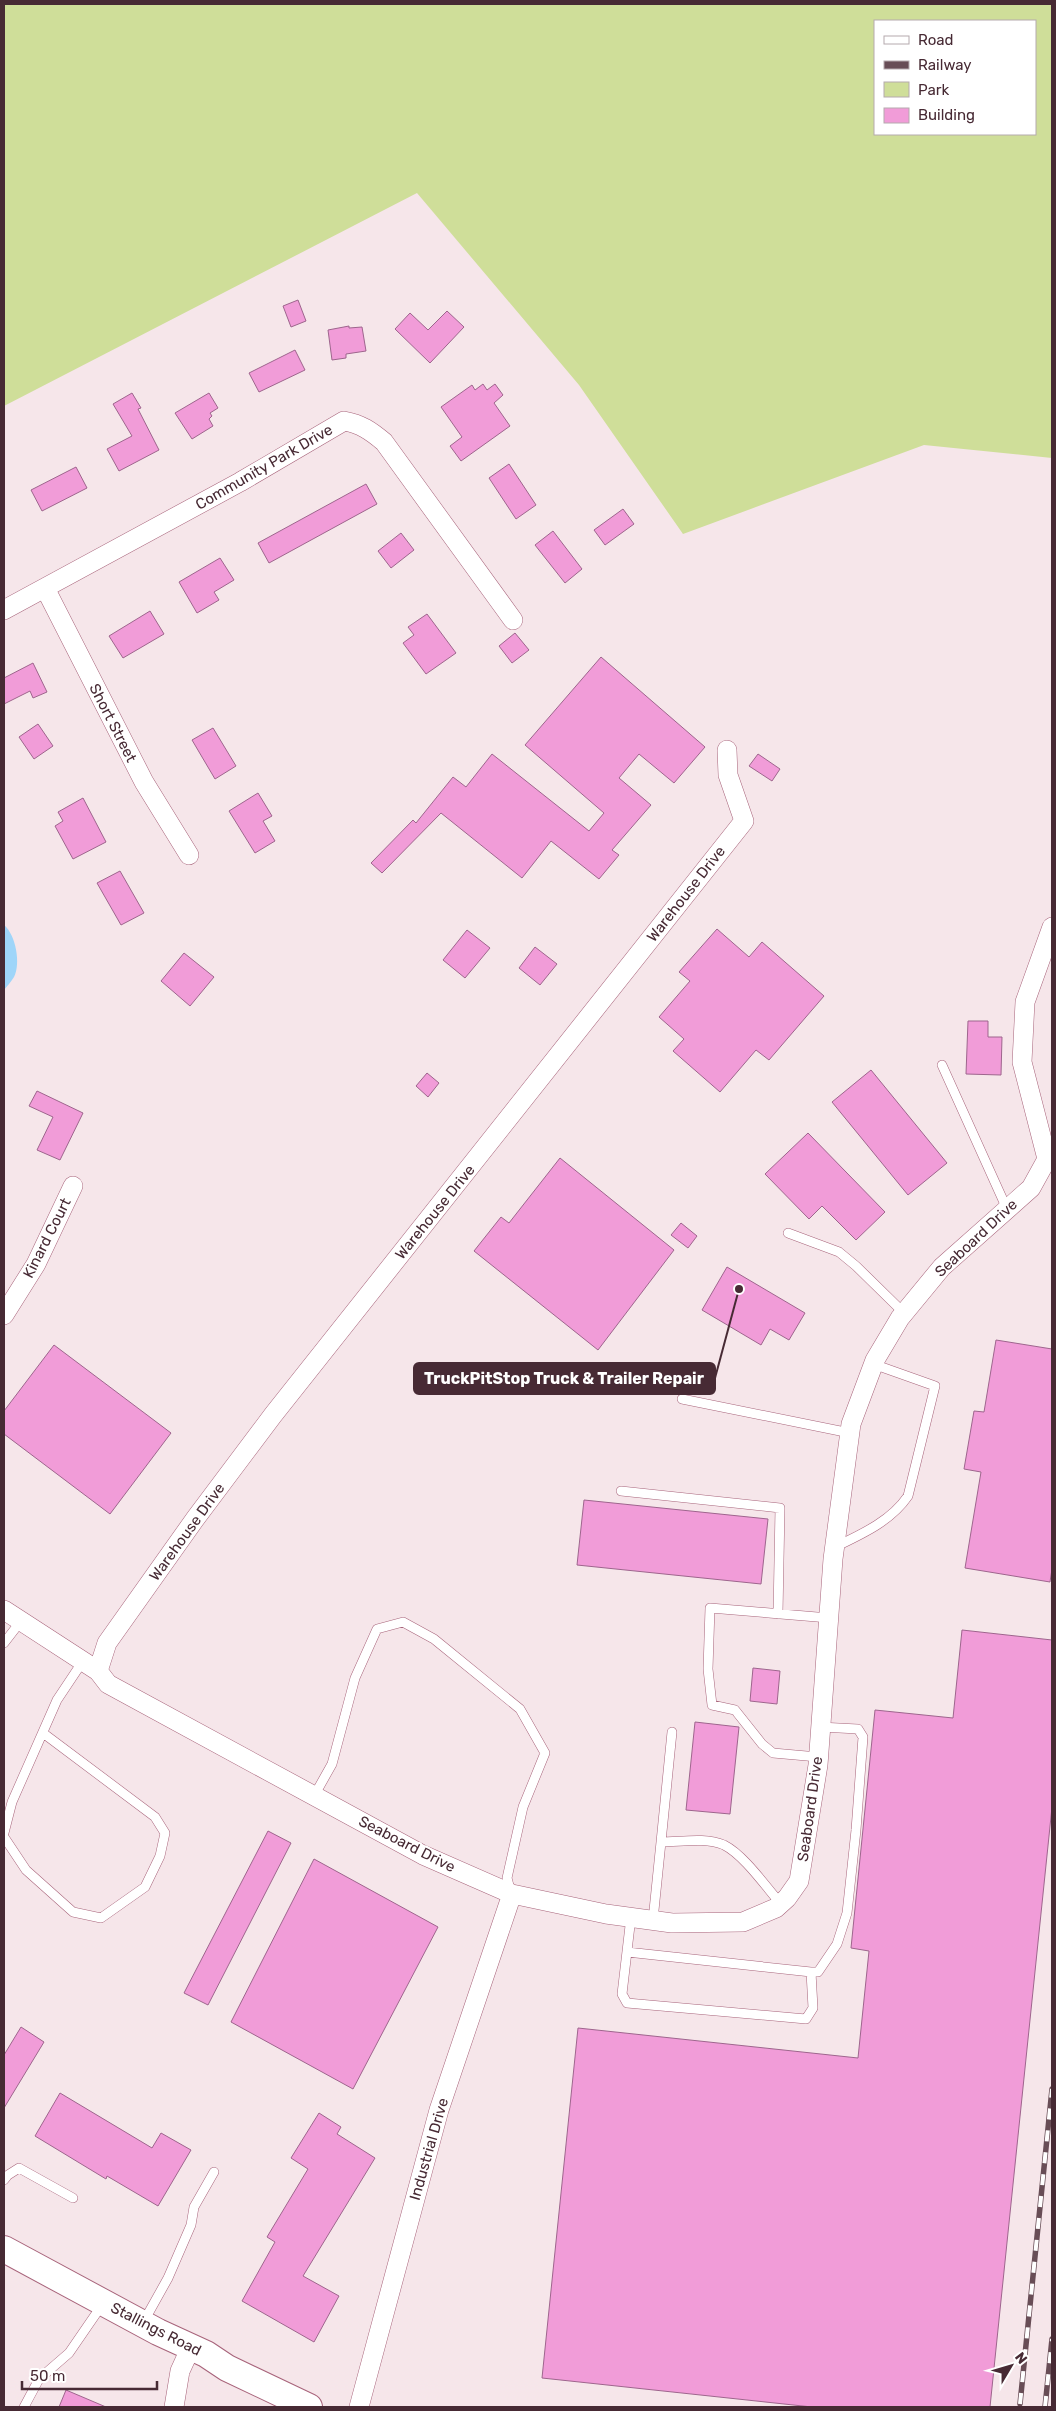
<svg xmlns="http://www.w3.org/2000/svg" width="1056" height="2411" font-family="Rubik,sans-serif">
  <rect width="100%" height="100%" fill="#f6e6ea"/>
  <path fill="#cfde99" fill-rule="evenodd" d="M4 4H1052V458L924 445 683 534 579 385 417 193 4 406ZM875 21H1035V134H875Z"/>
  <path fill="#9fd5f9" d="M4 925C16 935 21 964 14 977 11 982 7 986 4 990Z"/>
  <path fill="#f19cd8" stroke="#9e658d" d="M298 300 306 321 291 327 283 306Z
    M447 311 464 327 430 363 395 329 410 313 428 330Z
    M349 326V328L362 327 366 351 346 354V358L332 360 328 330Z
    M295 350 305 370 259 392 249 373Z
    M483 384 487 390 495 384 503 395 494 403 510 426 461 461 450 446 462 437 441 407 472 385 475 390Z
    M132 393 141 408 138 409 159 450 119 471 107 449 132 436 113 404Z
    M209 393 218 408 210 413 212 416 209 419 213 426 192 439 175 413Z
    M509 464 536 505 516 519 489 478Z
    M76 467 87 488 42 511 31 490Z
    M366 484 377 504 269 563 258 543Z
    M623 509 634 524 605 545 594 530Z
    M553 531 582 569 565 583 535 545Z
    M401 533 414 550 391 568 378 551Z
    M220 558 234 580 214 592 219 600 197 613 179 582Z
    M150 611 164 634 123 658 109 636Z
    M427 614 456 653 426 674 403 643 414 635 408 627Z
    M515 633 529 650 512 663 499 646Z
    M601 657 705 747 674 783 639 754 619 778 651 805 612 850 619 855 599 879 551 841 522 878 441 813 382 873 371 863 413 820 416 823 453 777 466 787 492 754 589 831 604 813 525 745Z
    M33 663 47 692 33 698 30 691 4 704V678Z
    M38 724 53 746 34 759 19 737Z
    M213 728 236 766 215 779 192 740Z
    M758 754 780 769 772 781 749 766Z
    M258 793 272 816 263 821 275 841 255 853 229 811Z
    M83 798 106 842 73 859 55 826 63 821 58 812Z
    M120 871 144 913 121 925 97 883Z
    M717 929 749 957 762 942 824 996 769 1060 756 1050 720 1092 673 1051 684 1039 659 1017 690 981 679 972Z
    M467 930 490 948 465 978 443 960Z
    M535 947 557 964 540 985 519 968Z
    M184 953 214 977 190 1006 161 981Z
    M968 1021H988V1037H1002L1001 1075 966 1074Z
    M871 1070 947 1163 908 1195 832 1102Z
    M427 1073 439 1083 428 1097 416 1086Z
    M37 1091 83 1113 60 1160 37 1150 53 1117 29 1106Z
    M808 1133 885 1212 856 1240 822 1206 809 1219 765 1174Z
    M560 1158 674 1250 598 1350 474 1251 501 1217 509 1223Z
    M681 1223 697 1236 688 1248 671 1235Z
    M727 1267 805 1313 789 1340 770 1329 761 1345 702 1310Z
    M996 1340 1052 1349V1569L1050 1582 965 1568 981 1472 964 1469 974 1411 984 1412Z
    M54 1345 171 1433 110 1514 4 1434V1411Z
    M584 1500 768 1519 761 1584 577 1565Z
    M962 1630 1052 1640V1807L990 2407H812L542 2378 578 2028 858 2058 869 1951 851 1948 875 1710 953 1718Z
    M753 1668 780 1671 777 1704 750 1701Z
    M695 1722 739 1727 730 1814 686 1810Z
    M268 1831 291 1843 208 2005 184 1993Z
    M314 1859 438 1927 353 2089 231 2022Z
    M21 2027 44 2042 4 2108V2055Z
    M60 2093 152 2148 161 2133 191 2150 158 2206 107 2176 106 2179 35 2136Z
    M319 2113 341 2127 337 2134 375 2158 303 2276 339 2296 314 2342 242 2301 275 2242 267 2237 308 2169 291 2158Z
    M66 2390 106 2407H59Z"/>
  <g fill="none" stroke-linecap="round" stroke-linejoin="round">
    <g stroke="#a8647b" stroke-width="10">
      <path id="service" d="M942 1065 1007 1209
        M788 1233 839 1252 856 1266 904 1313
        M682 1399 850 1433
        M621 1491 780 1508 778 1614
        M835 1547C862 1534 891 1521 908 1496L935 1386 873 1364
        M4 1643 21 1621
        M818 1757 773 1753 762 1744 735 1710 712 1705 708 1669 710 1608 829 1618
        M314 1796 332 1764 355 1678 377 1629 403 1622 434 1639 520 1709 545 1753 523 1807 507 1878 511 1893
        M4 1833 12 1802 57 1700 83 1661
        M4 1837 26 1870 73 1912 101 1918 145 1887 160 1856 165 1833 155 1817 43 1733
        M661 1842 672 1732
        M631 1917 622 1994 627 2003 806 2019 813 2008 811 1972H818L837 1944 847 1913 856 1830 863 1737 858 1729 820 1727
        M653 1920 661 1842C681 1842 705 1837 724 1845 744 1855 766 1887 781 1904
        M627 1952 811 1972
        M4 2180 8 2175 19 2168 73 2198
        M144 2321 168 2278 191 2225 194 2207 214 2172
        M24 2407 39 2379 69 2353 102 2305"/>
    </g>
    <g stroke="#a8647b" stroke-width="20">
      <path id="minor" d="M45 588 144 782 189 855
        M4 610 240 482 344 421C361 424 371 431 384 442L513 620
        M4 1315 36 1264 73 1186
        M4 1610 98 1671 108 1684 423 1855 512 1894 606 1914 672 1923 743 1922 776 1908 787 1898 799 1881 818 1765 833 1559 851 1424 875 1360 900 1318 942 1267 1031 1188 1047 1159 1022 1062 1025 1002 1052 927
        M98 1671 107 1643 195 1519 273 1415 744 821 728 775 727 750
        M174 2407 180 2371 191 2347
        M359 2407 439 2110 512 1894"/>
    </g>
    <g stroke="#a8647b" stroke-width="28">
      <path id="secondary" d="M4 2249 158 2332 206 2354 227 2368 309 2407"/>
    </g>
    <use href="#service" stroke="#fff" stroke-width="9"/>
    <use href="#minor" stroke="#fff" stroke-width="19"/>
    <use href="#secondary" stroke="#fff" stroke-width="26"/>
    <g stroke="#684d56" stroke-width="5.5">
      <path id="rail" d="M1020 2404 1052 2089
        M1045 2407 1052 2339"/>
    </g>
    <use href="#rail" stroke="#fff" stroke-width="4" stroke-dasharray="11" stroke-linecap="butt"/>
  </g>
  <g text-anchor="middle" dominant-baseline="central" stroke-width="4" stroke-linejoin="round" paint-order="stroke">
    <g font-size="15" fill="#472a34" stroke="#fff">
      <text transform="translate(264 467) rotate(-30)">Community Park Drive</text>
      <text transform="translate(113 723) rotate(63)">Short Street</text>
      <text transform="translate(686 894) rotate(-52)">Warehouse Drive</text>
      <text transform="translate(435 1212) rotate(-51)">Warehouse Drive</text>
      <text transform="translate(47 1238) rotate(-63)">Kinard Court</text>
      <text transform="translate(976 1238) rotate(-43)">Seaboard Drive</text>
      <text transform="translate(187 1532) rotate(-54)">Warehouse Drive</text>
      <text transform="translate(810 1809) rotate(-82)">Seaboard Drive</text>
      <text transform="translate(407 1844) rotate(27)">Seaboard Drive</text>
      <text transform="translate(429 2149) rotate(-74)">Industrial Drive</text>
      <text transform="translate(156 2329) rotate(27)">Stallings Road</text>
    </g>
  </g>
  <path fill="none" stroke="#472a34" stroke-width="2" d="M739 1289L715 1378"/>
  <circle fill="#472a34" stroke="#fff" stroke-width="2" cx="739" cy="1289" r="5"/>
  <rect fill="#472a34" stroke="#472a34" stroke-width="2" x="414" y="1363" width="301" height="31" rx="5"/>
  <g font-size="16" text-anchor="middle" font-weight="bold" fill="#fff">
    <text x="564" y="1384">TruckPitStop Truck &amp; Trailer Repair</text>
  </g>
  <rect width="1056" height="2411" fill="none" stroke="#472a34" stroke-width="10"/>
  <rect x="874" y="20" width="162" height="115" fill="#ffffff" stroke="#b5aaae"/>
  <rect x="884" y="36" width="25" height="8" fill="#ffffff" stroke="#b5aaae"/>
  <text x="918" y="45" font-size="15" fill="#472a34">Road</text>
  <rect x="884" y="61" width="25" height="8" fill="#684d56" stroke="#b5aaae"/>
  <text x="918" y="70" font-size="15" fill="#472a34">Railway</text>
  <rect x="884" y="82" width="25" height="15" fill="#cfde99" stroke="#b5aaae"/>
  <text x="918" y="95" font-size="15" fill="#472a34">Park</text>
  <rect x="884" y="108" width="25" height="15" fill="#f19cd8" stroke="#b5aaae"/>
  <text x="918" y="120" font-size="15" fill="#472a34">Building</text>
  <g transform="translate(1011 2366) rotate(52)" stroke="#ffffff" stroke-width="4" paint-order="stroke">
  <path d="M0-4L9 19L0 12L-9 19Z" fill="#472a34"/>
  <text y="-8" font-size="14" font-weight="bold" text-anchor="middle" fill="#472a34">N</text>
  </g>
  <path d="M22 2381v8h135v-8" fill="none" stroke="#472a34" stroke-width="2.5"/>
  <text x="30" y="2381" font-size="15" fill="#472a34" stroke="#ffffff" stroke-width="4" paint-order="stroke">50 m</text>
</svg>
